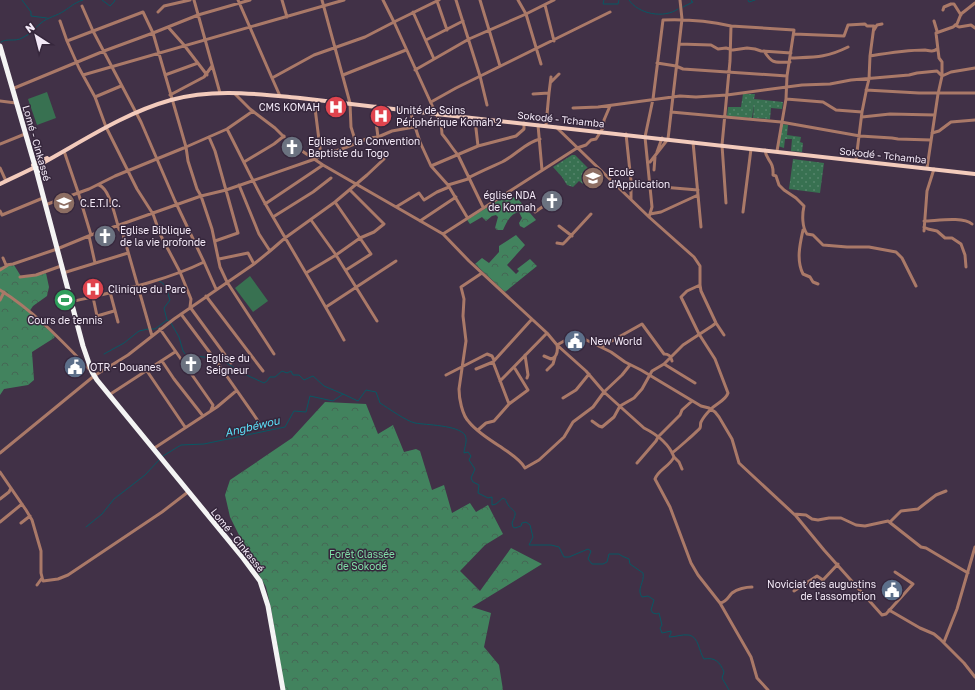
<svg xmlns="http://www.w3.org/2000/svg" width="975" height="690" font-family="'Golos Text',sans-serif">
  <defs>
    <pattern id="grass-dots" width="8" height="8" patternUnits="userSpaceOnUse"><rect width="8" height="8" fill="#387151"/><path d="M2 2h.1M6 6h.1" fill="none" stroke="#55856b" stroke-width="1.8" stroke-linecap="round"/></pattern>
    <pattern id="forest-crowns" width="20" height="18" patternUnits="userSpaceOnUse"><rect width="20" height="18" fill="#42835e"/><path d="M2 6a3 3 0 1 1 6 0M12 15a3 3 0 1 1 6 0" fill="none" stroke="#456855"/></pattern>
  </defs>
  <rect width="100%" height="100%" fill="#413147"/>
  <path fill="url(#grass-dots)" d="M743 94H755L754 99 783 102 782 109 771 108 770 119 753 118 754 104 752 118 727 116 728 107H741Z
    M782 124 788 125 787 135 801 137 800 142 803 143 802 152 791 151 792 139H785L784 148 778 146Z
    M572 155H575L593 173 583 184 579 181 573 187 567 185 562 177 553 167Z
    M793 159 824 163 820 193 789 189Z"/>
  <path fill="url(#forest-crowns)" d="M507 195 518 199 536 220 524 228 520 226 519 223 522 218 519 212C510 214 507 222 503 230H497L495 228 498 217 496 215 492 216 486 221 482 217 470 224 467 220Z
    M516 235 525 245 507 265 516 274 519 271 517 269 530 259 537 266 505 292 475 264 482 258 489 263 499 252V246Z
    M14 265 22 278 46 273 49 287 47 296 33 306 29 312 55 336 54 338 32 352 34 380 28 385 4 389 0 395V267Z
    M325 402 366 404 378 434 393 425 404 452 416 449 420 451 432 490 444 485 452 513 470 503 476 512 488 505 503 534 485 545 460 571 480 591 511 548 542 564 472 607 491 613 484 647 499 665 503 690H285L271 608 266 587 256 569 230 517 225 495 230 480 292 438Z"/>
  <path fill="#387151" d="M47 92 56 118 37 125 28 99Z
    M250 276 268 301 253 312 235 288Z"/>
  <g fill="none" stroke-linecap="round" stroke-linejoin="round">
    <path stroke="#095864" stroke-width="1" d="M22 0 31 12V16L47 18
      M102 0 110 6 114 2 115 0
      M604 0 603 4H618L619 0
      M629 0C638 14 664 19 678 9
      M748 0 749 2 755 0
      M683 7 693 2 691 1 692 0
      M1 42C7 38 15 42 22 38 32 33 34 29 41 23 48 17 57 16 64 11 72 6 72 4 83 0
      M159 281C168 285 167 292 170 300L164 308 167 320
      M171 323 179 337 183 351 186 355 212 358
      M104 354 124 343 139 331 148 329H155L167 320 169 321
      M215 358H219L242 373 264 383 267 381 270 377H275L282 371 287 373 291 371 293 375H299L304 380 313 376 324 386 343 394
      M163 456 181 445 204 444 285 427 294 411 306 412 310 396 333 401 343 394 358 401 366 390 376 392 380 403C388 408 406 421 415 423 426 425 458 425 465 435 468 441 464 448 464 453L468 452 471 456 469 460 475 469 471 478 473 482 479 485 478 493 488 498 492 497V505L496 504 503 498C509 502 504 498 507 503 513 514 519 508 512 523L513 527 515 528 521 526 522 523 526 522 530 525 533 537 529 545H551L559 547 564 557H569L588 549 591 551 588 559 592 564H603L607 562 609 554H619L622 556 629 559 630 564 643 573C645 582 636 589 642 597L648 596 654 600 651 610 653 613 657 614 659 613 662 625 660 628 662 633 671 631V633L669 637C676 637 682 634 689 635 699 637 699 652 704 659 715 657 720 662 724 672L722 678 729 690
      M86 527 102 514 114 499 145 475 159 460"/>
    <path stroke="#aa7968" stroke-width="3" d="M194 0 220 93
      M238 0 272 78
      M282 0 287 17
      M322 0 350 103 351 127 356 143
      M439 0 394 22 436 114 441 122 442 134C448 141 452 148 458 155L483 207
      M456 0 480 76 487 105
      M480 0 500 66
      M518 0 526 14 541 64
      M437 1 447 30
      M545 5 554 41
      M82 6 93 31 141 122 175 201 204 262
      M943 10 944 7 951 4H954L961 15
      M158 12 164 6 190 0
      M413 12 434 59
      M60 21 67 41 79 68 95 97 106 127 137 189 153 214 160 234 180 272 191 299 190 307 231 363
      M934 21 937 31
      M955 25 959 27 971 25 975 28
      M731 26 794 30 787 76 786 99 777 151
      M168 27 184 45 207 75
      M874 30 877 25 882 24
      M794 34 844 36 848 25 865 24 867 26H874L870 56 869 79 867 87 862 112 856 160
      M426 40 463 21
      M67 41 143 12 153 33 186 147 188 161 197 189 201 196 212 229 220 267 227 282 274 354
      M679 44 711 45 718 49 726 48 733 50 747 48 755 49 761 51 791 53
      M764 51C773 65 775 62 790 62
      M870 56C888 53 907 50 925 50 930 51 933 52 937 49
      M791 58C814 57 826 58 848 47
      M657 63 676 66 683 69 787 76
      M415 70 469 39 526 14 554 0
      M83 75 344 0
      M165 75 198 63
      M343 75 406 50
      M942 76 951 72 975 68
      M551 82 559 74
      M12 89 104 51 153 33 198 15 250 0
      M866 90 919 93H975
      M234 93 250 109 275 128 290 143 323 165 443 234 469 261 547 333 557 345 586 371 604 392 644 428C656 434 669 444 674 457 670 466 658 470 655 479L670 507 691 563 698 575 720 603C727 602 728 597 732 593 737 589 746 587 752 587
      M549 93 551 77
      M533 94 549 93 546 125
      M170 95 204 77 212 66
      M280 96 272 78 314 55 365 37 394 22 383 0
      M95 97 121 86
      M786 99 823 102 836 110 862 112
      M314 100 321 156
      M0 101 16 103
      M431 102 456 88 610 12
      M376 106 375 114 378 137
      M573 108 598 107 680 96 696 97 727 95 802 85 830 84 851 80 909 75 917 73 937 71 942 76
      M410 111 420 142 431 166 448 185 467 217
      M671 112 781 122 860 136 892 138 898 139 931 140
      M862 117 890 114 935 115
      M475 120 478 146
      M538 125 542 170
      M556 127 649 217 694 257 700 266V285L701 291 716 323 724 335
      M227 129C240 154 252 180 266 205 292 250 319 294 344 340
      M932 133 939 131 951 122 975 120
      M626 134 631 181V199
      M209 137 215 151 238 233 215 241
      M693 142 701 227
      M0 144 25 134
      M765 150C766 161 774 160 773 175L776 176 779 185 784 190 796 198 804 206C802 215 802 227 807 234L813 235 823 245 847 247H869L896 252 902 258 916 286
      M64 151 78 192 91 235
      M657 152 662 138
      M244 162 274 144 284 136
      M650 162 668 139 682 19 680 0
      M431 166 478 146 516 136 524 129V123
      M0 168 6 181
      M927 168 938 94 942 76V62L939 58 936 33 953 27 957 24 961 14 975 3
      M654 170 655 157
      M468 178C479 172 491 167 502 162 516 155 526 142 540 139
      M99 185C110 189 115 217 119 229L123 234 152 336
      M239 185 259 234 270 251
      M448 185 468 179
      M650 186 698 190
      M335 202 371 254 346 270
      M265 204 323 165
      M45 205 89 189 115 176 186 147 227 129 253 111
      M396 207 419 193 424 200 437 192 449 187
      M0 211 2 215 43 198
      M535 212 548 203
      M743 212 751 149
      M650 214 661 212 698 195
      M273 217 313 192 331 178
      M649 217 652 207 645 137 653 99 663 20C686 19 709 21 731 26L730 61 722 145 726 203
      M311 220 336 255 377 321
      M420 221 456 197
      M924 221C935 221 963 216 972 224
      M559 226 572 236
      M924 227 928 229 937 231 945 238H952L961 244 965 255 966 267
      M803 230C800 244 796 260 803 274L810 277 813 282 818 284
      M924 231 927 191 934 169
      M443 234 577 148 586 145 591 140 596 139 603 128 604 120 610 106
      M89 236 95 263
      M557 243 563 244 566 241 591 214
      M3 258 6 265 13 264 57 249 91 235 201 196 226 190 315 159 328 153 342 149 369 138 378 137 392 131 414 127
      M219 259 248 253 254 264
      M0 270 8 265
      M63 273 128 253
      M306 273 336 255 360 238 374 232 384 224 350 190
      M482 273 461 287 464 299 463 316 466 341 459 389C459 398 462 415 469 422 477 432 490 440 501 447 509 453 520 459 525 468L539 460 564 437 573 422 593 407 604 392 622 375 630 365
      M20 277 36 275 61 266
      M0 290C34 311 63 342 91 371
      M110 292 118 322
      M206 296 263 371
      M93 297 97 316 114 311
      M0 300 4 292
      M71 302C116 291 163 282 204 262L216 289
      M326 307 396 261
      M181 314 219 365 263 428
      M160 329 213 405 211 410
      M601 347 642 324 664 354C669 354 671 356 672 361
      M525 355 528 375 527 378
      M544 356 551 359C557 357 558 351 557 345L573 336H578L611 352 625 362 641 370 701 406 709 408 715 412 719 417 732 439 739 463 796 516 824 550 882 615 886 614 913 584 895 572
      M162 361 174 379 203 416
      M664 364 695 383
      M476 369 493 362
      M547 370 553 364 555 357
      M147 371 185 427
      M446 375 487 354 492 356 494 360
      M500 381 547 333
      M109 395 175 352
      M563 398 576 390 589 374
      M509 404 493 362 532 319
      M592 421 599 426 602 427 614 417 620 406 634 398 642 389 652 371 664 364 683 345 712 326 716 323
      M478 430 486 423 494 421 509 404 528 390 514 367
      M153 449 217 407 236 391
      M0 453 94 376 128 355 174 319 254 264 270 251 285 238 335 202 367 175 384 159V156
      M672 453C675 451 699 430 700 428 701 426 700 424 701 422 703 418 707 413 711 409 716 404 726 400 728 393L715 359 699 334 681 297 687 291 700 285
      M674 457 679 462 682 469
      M637 463 656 441 658 437 680 415 682 410 692 401
      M0 472 26 510 32 520 41 551V573L43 581 58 579 68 575 162 512 188 492
      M0 499 9 492 11 488
      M794 514 806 515 812 519 818 520 829 518H841L856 525 865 526 888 521 921 547 926 548 968 573
      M0 522 22 504
      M890 522 901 511 918 509 936 495 946 491
      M21 523 30 516
      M37 585 42 578
      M794 591 817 576 823 580 838 564
      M720 603 751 657 757 678 768 690
      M889 610 920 628 934 634 940 639 964 663 975 677
      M944 642 957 609 975 547"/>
    <path stroke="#f3cbbc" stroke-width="4" d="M33 165 47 158
      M0 184C14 177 28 171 41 164 83 141 124 113 171 100 213 88 257 94 300 98 346 103 391 109 436 114L975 174"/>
    <path stroke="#f4f4f4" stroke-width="5" d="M0 46 37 173 83 346 92 372 97 380 243 558 260 581 268 606 283 690
      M37 173 41 164"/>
  </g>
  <defs>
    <g id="hospital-disc" transform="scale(1.15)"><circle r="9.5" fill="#e0444e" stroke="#36273c"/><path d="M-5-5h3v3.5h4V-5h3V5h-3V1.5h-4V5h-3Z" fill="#fff"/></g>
    <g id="church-disc" transform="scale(1.15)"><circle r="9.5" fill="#6b7280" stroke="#36273c"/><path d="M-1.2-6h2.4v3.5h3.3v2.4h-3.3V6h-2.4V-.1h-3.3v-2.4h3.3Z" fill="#fff"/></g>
    <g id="university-disc" transform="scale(1.15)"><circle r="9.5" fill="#8d6e63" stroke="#36273c"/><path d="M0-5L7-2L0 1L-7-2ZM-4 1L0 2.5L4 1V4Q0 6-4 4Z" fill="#fff"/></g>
    <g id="stadium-disc" transform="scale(1.15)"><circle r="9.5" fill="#2e9e5b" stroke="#36273c"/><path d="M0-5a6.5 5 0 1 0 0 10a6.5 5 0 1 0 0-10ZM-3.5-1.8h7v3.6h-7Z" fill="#fff"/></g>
    <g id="civic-disc" transform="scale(1.15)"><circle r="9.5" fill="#5c6f8a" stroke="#36273c"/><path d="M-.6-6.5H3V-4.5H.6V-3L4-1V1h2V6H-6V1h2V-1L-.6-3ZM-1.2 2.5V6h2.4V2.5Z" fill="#fff"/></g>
  </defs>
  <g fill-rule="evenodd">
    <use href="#hospital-disc" x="336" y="107"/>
    <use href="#hospital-disc" x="381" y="116"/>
    <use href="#church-disc" x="292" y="147"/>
    <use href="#university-disc" x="593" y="178"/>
    <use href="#church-disc" x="552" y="201"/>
    <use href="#university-disc" x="64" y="203"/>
    <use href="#church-disc" x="105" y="236"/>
    <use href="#hospital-disc" x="93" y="289"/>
    <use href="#stadium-disc" x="65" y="300"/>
    <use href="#civic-disc" x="575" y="341"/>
    <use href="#church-disc" x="191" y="364"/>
    <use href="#civic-disc" x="75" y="367"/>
    <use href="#civic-disc" x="892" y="590"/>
  </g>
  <g text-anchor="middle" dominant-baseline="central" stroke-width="3" stroke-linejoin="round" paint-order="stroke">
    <g font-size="10" fill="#f3e9f7" stroke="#36273c" text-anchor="start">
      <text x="320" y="107" text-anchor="end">CMS KOMAH</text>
      <text x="396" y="110">Unité de Soins<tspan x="396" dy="12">Périphérique Komah 2</tspan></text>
      <text x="308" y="141">Eglise de la Convention<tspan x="308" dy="12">Baptiste du Togo</tspan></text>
      <text x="608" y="172">Ecole<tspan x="608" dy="12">d'Application</tspan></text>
      <text x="536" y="195" text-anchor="end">église NDA<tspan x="536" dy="12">de Komah</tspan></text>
      <text x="80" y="203">C.E.T.I.C.</text>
      <text x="120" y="230">Eglise Biblique<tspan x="120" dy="12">de la vie profonde</tspan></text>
      <text x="108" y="289">Clinique du Parc</text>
      <text x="65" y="320" text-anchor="middle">Cours de tennis</text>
      <text x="590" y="341">New World</text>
      <text x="206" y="358">Eglise du<tspan x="206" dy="12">Seigneur</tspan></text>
      <text x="90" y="367">OTR - Douanes</text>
      <text x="876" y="584" text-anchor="end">Noviciat des augustins<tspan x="876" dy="12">de l'assomption</tspan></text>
    </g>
    <g font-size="10" fill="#f3e9f7" stroke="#36273c">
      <text transform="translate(561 119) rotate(6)">Sokodé - Tchamba</text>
      <text transform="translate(37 143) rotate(74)">Lomé - Cinkassé</text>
      <text transform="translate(883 155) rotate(6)">Sokodé - Tchamba</text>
      <text transform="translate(238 540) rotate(51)">Lomé - Cinkassé</text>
    </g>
    <g font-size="10" fill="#80dea7" stroke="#36273c">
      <text x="362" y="554">Forêt Classée<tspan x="362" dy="12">de Sokodé</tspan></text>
    </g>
    <g font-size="11" font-style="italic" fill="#5ce0f8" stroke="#36273c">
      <text transform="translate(252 426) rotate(-13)">Angbéwou</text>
    </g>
  </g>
  <g transform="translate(36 36) rotate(324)" stroke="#36273c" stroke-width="3" paint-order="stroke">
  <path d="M0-3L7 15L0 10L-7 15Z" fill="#f3e9f7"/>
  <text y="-6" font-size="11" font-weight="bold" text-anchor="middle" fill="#f3e9f7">N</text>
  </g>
</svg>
